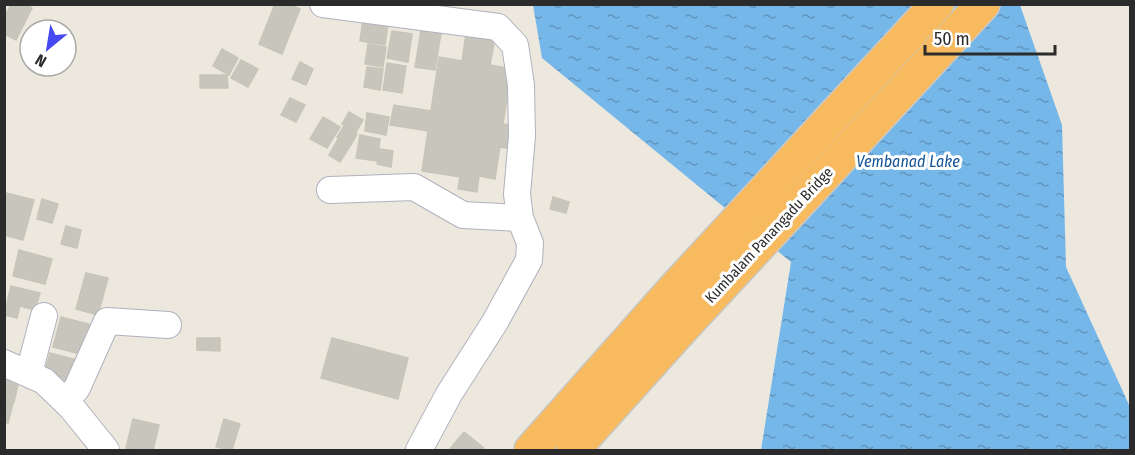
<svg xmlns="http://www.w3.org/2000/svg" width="1135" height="455" font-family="'Fira Sans Condensed',sans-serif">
  <defs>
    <pattern id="water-ripples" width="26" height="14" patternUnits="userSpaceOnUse" patternTransform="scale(1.5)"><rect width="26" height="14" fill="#76b7e9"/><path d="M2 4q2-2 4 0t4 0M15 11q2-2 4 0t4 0" fill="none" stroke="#6195bd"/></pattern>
  </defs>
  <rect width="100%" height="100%" fill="#ece8de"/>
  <path fill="url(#water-ripples)" d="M533 5H1020L1062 125 1066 267 1130 407V450H761L791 262 542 58Z"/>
  <path fill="#c8c6bc" stroke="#c7c5b7" stroke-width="1.5" d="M11 4H24L32 8 16 40 4 34V18Z
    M275 4H289L300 9 282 54 259 44Z
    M363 20 388 25 385 45 360 41Z
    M422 24 442 27 435 70 415 67Z
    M392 31 412 34 408 62 387 58Z
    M466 34 495 38 490 65 512 69 503 124 516 126 512 149 500 147 495 179 479 176 477 192 458 189 460 177 422 171 428 131 390 125 394 105 431 111 439 57 462 61Z
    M368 44 386 47 383 67 365 64Z
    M222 49 238 58 229 75 213 66Z
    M241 60 258 69 248 87 231 78Z
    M300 62 313 69 306 85 292 79Z
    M387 63 406 66 402 93 383 90Z
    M367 67 383 69 380 90 364 87Z
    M200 75H227L228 88H200Z
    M290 98 305 105 296 122 281 115Z
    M349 112 363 120 356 132 342 124Z
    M367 113 389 117 386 135 365 131Z
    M323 117 340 127 327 148 310 139Z
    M344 126 357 134 351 145 337 137Z
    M360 135 380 139 377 161 356 158Z
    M338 139 350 146 340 162 329 155Z
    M380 149 393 151 391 167 377 164Z
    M6 193 34 200 23 240 4 235Z
    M553 197 569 202 566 213 550 209Z
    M42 199 58 204 52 223 37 219Z
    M66 226 81 230 77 248 61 244Z
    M19 250 52 259 45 284 13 276Z
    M86 273 108 278 98 315 76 309Z
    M11 286 40 293 35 310 20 306 17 318 4 315Z
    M61 317 96 326 88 356 53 347Z
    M197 338H220V351L197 350Z
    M332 338 408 358 398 399 321 378Z
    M50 353 81 361 74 384 44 376Z
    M4 372 20 376 14 402 4 400Z
    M4 401 13 403 8 423 4 422Z
    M133 419 159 425 153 450H138L126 448Z
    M224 419 240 424 232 450 216 447Z
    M464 432 484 448 482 450H449Z"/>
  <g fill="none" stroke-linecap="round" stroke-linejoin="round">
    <g stroke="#b1b1be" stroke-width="28">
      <path id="minor" d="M323 4 498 27 515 45 521 85 522 136 517 194 520 218 530 243 529 260 495 322 449 394 419 450
        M330 190 414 187 463 215 520 218
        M4 363 44 381 72 408 106 450
        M29 373 44 316
        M66 401 77 388 107 321 168 325"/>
    </g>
    <g stroke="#c8c8c8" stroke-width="36">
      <path id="highway" d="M531 450 673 290 937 4
        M573 450 678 333 983 4"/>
    </g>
    <use href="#minor" stroke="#fff" stroke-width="26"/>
    <use href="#highway" stroke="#f7ba5e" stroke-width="33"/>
  </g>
  <g text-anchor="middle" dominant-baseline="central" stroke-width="6" stroke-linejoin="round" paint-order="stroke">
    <g font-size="15" fill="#2b2b2b" stroke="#fff">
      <text transform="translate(769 235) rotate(-47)">Kumbalam Panangadu Bridge</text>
    </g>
    <g font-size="16" font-style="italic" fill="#145396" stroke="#fff">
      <text x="908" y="161">Vembanad Lake</text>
    </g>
  </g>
  <rect width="1135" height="455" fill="none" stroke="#2b2b2b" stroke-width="12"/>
  <g transform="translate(48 48) rotate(210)"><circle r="28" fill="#ffffff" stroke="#aaaaaa" stroke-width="1.5"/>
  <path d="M0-4.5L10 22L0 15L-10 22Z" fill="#4648f1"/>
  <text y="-9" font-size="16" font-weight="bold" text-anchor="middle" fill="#2b2b2b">N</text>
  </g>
  <path d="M925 45v9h130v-9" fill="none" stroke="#2b2b2b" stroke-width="3"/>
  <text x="934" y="45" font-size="18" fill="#2b2b2b" stroke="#ffffff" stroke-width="4.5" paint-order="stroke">50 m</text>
</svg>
